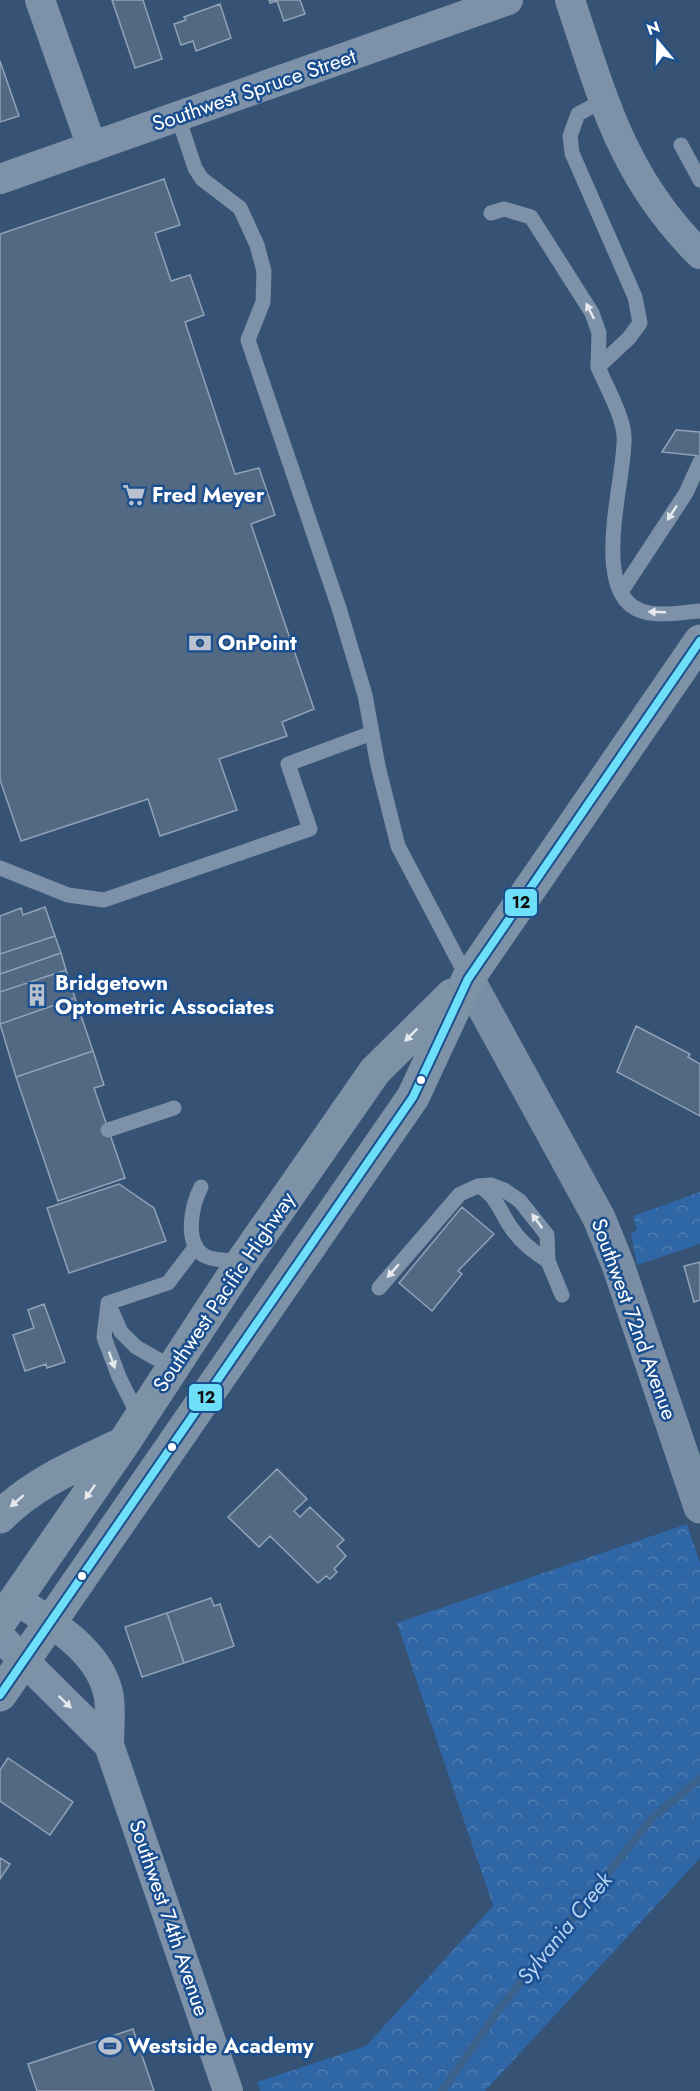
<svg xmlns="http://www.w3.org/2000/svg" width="700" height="2091" font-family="Jost,sans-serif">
  <defs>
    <pattern id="forest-crowns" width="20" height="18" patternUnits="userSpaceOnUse" patternTransform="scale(1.5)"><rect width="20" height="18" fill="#2f66a5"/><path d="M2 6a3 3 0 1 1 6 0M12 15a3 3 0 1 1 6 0" fill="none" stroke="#4e7db2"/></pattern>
  </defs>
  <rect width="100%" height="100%" fill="#365274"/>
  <path fill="url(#forest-crowns)" d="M700 1192V1244L637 1265 631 1234 637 1229 633 1216Z
    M687 1524 700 1563V1858L485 2091H260L257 2082 366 2046 493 1906 397 1623Z"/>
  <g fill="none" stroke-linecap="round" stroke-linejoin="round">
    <path stroke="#3b618d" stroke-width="8" d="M442 2091 498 2011 652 1818 700 1779"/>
  </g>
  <path fill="#526984" stroke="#92a2b6" stroke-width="1.5" d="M112 0H143L162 59 135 68Z
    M269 0H300L305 14 284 21 277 1 270 3Z
    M220 4 231 38 196 51 193 41 181 45 174 24 186 20 184 17Z
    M0 61 19 116 0 122Z
    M164 179 180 225 155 233 171 281 190 275 204 315 185 322 235 474 259 468 275 515 251 524 314 709 282 722 287 736 219 759 237 810 160 836 148 799 21 841 0 780V234Z
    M676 430 700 432V456L662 452Z
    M45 907 55 936 0 954V916L21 908 23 915Z
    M55 936 61 953 0 974V954Z
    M61 953 66 970 0 992V974Z
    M66 970 75 998 0 1024V992Z
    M75 998 93 1051 16 1077 0 1024Z
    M636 1026 690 1054 688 1057 700 1064V1116L617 1072Z
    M93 1051 104 1085 94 1088 125 1178 58 1201 16 1077Z
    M119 1184 154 1208 166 1241 69 1273 47 1208Z
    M462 1207 494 1234 458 1271 462 1274 432 1311 399 1283Z
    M700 1262V1300L694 1302 684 1266Z
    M44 1304 65 1362 47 1368 46 1364 25 1371 13 1335 34 1328 28 1310Z
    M277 1469 307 1499 294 1511 300 1517 310 1507 344 1540 337 1546 346 1556 334 1569 337 1572 330 1579 326 1576 318 1583 270 1536 259 1547 228 1517Z
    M211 1598 214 1606 220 1604 234 1646 184 1663 167 1613Z
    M167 1613 184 1663 142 1677 125 1627Z
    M8 1758 73 1802 50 1835 0 1801V1770Z
    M0 1858 10 1864 0 1879Z
    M133 2029 154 2091H37L28 2064Z"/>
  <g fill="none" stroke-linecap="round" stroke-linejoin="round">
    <path stroke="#7d92a8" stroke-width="15" d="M604 100 578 114 570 136 572 153 635 297 640 323 629 338 598 367C606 386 623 416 624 436 627 475 584 603 649 613 665 616 684 612 700 611
      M178 117 195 168 202 179 240 208 257 245 264 271 263 302 248 340 339 608 365 695 378 766 398 846 468 979
      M681 145 700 180
      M491 213 504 209 531 217 592 313 599 333 598 367
      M621 592 686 493 700 462
      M0 868 68 895 104 900 310 829 288 764 372 733
      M108 1130 174 1108
      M479 1186C496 1195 500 1211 510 1226 520 1242 533 1252 548 1261
      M201 1187C192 1205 183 1243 205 1256 214 1261 232 1260 242 1262
      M379 1288 460 1194 478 1186 491 1185 504 1190 520 1201 547 1235 548 1261 562 1295
      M108 1303 104 1337 119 1377 140 1419
      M108 1303 168 1283 196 1246
      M109 1305 121 1332 136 1347 173 1368"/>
    <path stroke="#7d92a8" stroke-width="30" d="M40 0 92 147
      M570 0C603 99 623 178 700 254
      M0 179 508 0
      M15 1599C51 1623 102 1651 109 1698 111 1713 109 1730 109 1745L228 2091
      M0 1637 109 1745"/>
    <path stroke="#798da4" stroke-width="33" d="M468 979 599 1218 618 1265 700 1507"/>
    <path stroke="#7e92a7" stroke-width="33" d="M0 1517C34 1482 78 1465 122 1444
      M0 1622 123 1444 242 1262 375 1071 452 995
      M0 1695 413 1097 468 979 700 641"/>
    <g stroke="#1b4f8f" stroke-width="12">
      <path id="bus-1" d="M0 1695 413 1097 468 979 700 641"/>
    </g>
    <use href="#bus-1" stroke="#6ddff8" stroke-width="8"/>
  </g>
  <defs><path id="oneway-solid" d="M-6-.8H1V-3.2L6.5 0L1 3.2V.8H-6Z" transform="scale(1.5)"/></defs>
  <g fill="#e5e9ee">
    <use href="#oneway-solid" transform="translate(590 311) rotate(-117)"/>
    <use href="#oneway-solid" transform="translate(672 513) rotate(123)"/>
    <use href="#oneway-solid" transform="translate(657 612) rotate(-178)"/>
    <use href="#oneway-solid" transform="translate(537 1221) rotate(-126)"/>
    <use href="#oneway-solid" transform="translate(393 1271) rotate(131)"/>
    <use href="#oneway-solid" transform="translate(112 1360) rotate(70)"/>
    <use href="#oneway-solid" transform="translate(65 1702) rotate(44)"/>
  </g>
  <g fill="#e5e9ed">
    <use href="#oneway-solid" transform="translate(411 1035) rotate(135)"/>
    <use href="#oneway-solid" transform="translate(90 1492) rotate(125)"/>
    <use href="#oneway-solid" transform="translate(17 1501) rotate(139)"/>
  </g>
  <defs>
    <g id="supermarket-bare" transform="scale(1.8)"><path d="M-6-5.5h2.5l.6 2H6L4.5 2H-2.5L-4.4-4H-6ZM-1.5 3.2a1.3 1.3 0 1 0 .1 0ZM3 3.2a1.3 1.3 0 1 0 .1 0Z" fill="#b9c2ce" stroke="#1b4f8f" stroke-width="2.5" paint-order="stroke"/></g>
    <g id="bank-bare" transform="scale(1.8)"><path d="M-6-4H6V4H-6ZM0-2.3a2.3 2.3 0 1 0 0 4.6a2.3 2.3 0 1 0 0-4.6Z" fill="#b9c2ce" stroke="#1b4f8f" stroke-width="2.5" paint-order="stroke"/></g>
    <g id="building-bare" transform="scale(1.8)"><path d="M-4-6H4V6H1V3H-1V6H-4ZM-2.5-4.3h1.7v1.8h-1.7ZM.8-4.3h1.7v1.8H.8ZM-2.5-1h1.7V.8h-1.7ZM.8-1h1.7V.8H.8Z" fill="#b9c2ce" stroke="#1b4f8f" stroke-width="2.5" paint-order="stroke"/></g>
    <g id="stadium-bare" transform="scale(1.8)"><path d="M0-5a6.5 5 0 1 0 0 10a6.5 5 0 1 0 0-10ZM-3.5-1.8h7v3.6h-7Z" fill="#b9c2ce" stroke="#1b4f8f" stroke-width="2.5" paint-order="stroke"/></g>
  </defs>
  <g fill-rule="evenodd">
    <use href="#supermarket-bare" x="134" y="495"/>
    <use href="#bank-bare" x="200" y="643"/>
    <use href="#building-bare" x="37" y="995"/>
    <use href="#stadium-bare" x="110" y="2046"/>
  </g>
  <g fill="#fff" stroke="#1b4f8f" stroke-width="2">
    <circle cx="421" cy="1080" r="5"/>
    <circle cx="172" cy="1447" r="5"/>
    <circle cx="82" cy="1576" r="5"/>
  </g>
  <g text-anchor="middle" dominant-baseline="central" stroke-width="5" stroke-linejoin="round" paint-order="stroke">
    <g font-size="21" fill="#fff" stroke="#1b4f8f">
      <text transform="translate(254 90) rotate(-19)">Southwest Spruce Street</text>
      <text transform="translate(224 1292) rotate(-56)">Southwest Pacific Highway</text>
      <text transform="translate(634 1319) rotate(70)">Southwest 72nd Avenue</text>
      <text transform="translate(169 1918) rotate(71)">Southwest 74th Avenue</text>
    </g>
    <g font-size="21" font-weight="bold" fill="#fff" stroke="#1b4f8f" text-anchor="start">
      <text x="152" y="495">Fred Meyer</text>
      <text x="218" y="643">OnPoint</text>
      <text x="55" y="983">Bridgetown<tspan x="55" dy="24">Optometric Associates</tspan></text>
      <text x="128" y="2046">Westside Academy</text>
    </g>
    <g font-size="22" font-style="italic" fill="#b5d3f5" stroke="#1b4f8f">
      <text transform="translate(564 1928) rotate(-51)">Sylvania Creek</text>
    </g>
  </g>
  <g stroke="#1b4f8f" stroke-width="2">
    <rect x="504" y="888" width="34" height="29" rx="6" fill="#6ddff8"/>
    <rect x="188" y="1383" width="35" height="29" rx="6" fill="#6ddff8"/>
  </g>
  <g font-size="16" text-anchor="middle" font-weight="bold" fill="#111">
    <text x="521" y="908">12</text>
    <text x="206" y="1403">12</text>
  </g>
  <g transform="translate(658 42) rotate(341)" stroke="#1b4f8f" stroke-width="4.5" paint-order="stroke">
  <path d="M0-4.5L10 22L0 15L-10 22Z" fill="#ffffff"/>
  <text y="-9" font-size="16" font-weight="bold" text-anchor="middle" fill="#ffffff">N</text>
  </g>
</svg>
